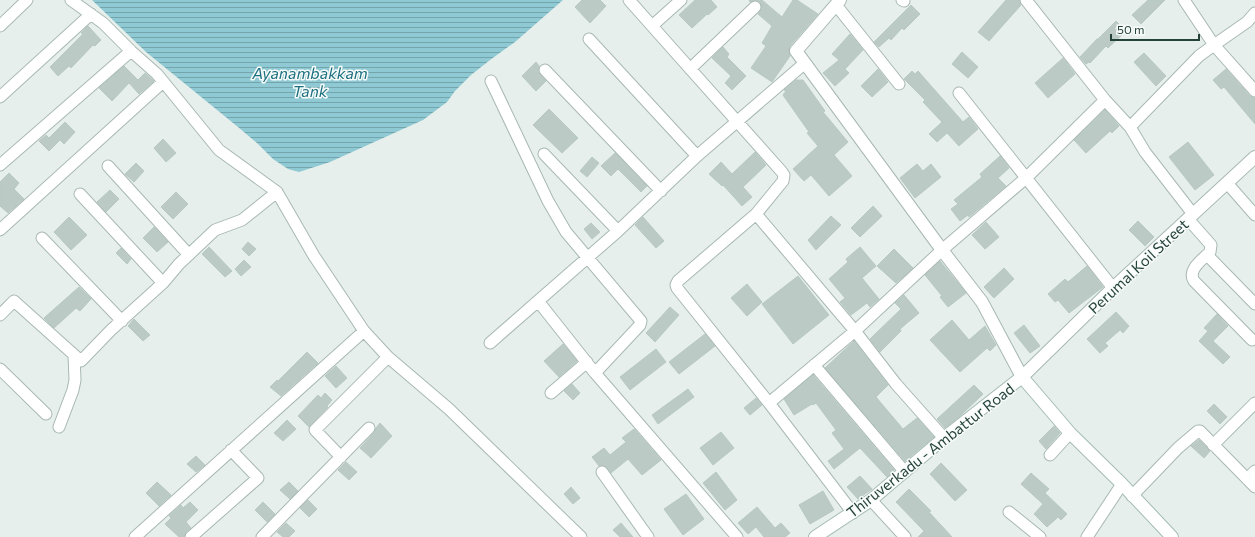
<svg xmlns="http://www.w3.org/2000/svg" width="1255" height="537" font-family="Commissioner,sans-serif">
  <defs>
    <pattern id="water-rules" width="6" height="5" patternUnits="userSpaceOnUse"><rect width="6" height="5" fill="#8ec9d4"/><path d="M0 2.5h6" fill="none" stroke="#74a5ad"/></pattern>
  </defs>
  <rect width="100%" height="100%" fill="#e6efeb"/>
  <path fill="url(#water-rules)" d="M92 0H563L515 42 490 60 471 75 455 91 447 102 423 120 330 162 299 172 288 169 273 159 257 143 238 127 146 52Z"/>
  <path fill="#bbcac4" stroke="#b8c9c2" d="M582 0H600L606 6 590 23 575 7Z
    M695 0H711L717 7 708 15 707 14 692 28 679 15Z
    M749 0H762L782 17 793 0H797L818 14 790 46 789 52 790 56 772 82 751 68 766 46 762 43 772 26 758 14 762 9 760 2 757 0 750 2Z
    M1006 0H1019L1021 5 989 41 978 32Z
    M1148 0H1165L1141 24 1132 15Z
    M911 5 920 14 904 30 902 28 891 40 889 38 879 47 874 42Z
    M1116 21 1126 31 1108 48 1106 46 1090 63 1089 62 1086 64 1080 57 1097 39H1098Z
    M88 26 101 40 95 46 93 45 71 68 69 66 58 76 50 67 83 34 81 33Z
    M850 34 863 50 845 69 849 73 835 86 823 73 839 60 832 54Z
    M723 47 729 54 727 57 746 76 732 90 725 83 731 76 712 58Z
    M962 52 978 67 968 78 952 64Z
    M1144 53 1166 76 1156 86 1134 62Z
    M1063 58 1075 74 1048 98 1035 83Z
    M536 62 539 66 538 72 546 81 536 91 522 76Z
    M124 66 138 80 145 73 154 81 139 94 129 83 112 101 99 88Z
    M878 69 888 82 872 97 861 86Z
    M1226 69 1250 96 1255 98V124L1224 87 1221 89 1213 80Z
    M912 71 915 74 918 71 963 122 969 117 978 129 959 146 947 133 937 142 929 134 942 122 923 102 925 100 904 79Z
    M796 80H803L825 111 823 112 848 142 834 155 852 176 829 196 811 175 804 181 793 169 818 146 807 133 809 132 783 95 786 91 784 90Z
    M549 109 578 138 562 153 533 125Z
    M1105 110 1119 126 1112 133 1110 131 1086 153 1074 140Z
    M65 122 75 132 64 144 60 140 49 151 39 141 46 135 49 138Z
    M163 139 176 153 166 162 154 148Z
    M1188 142 1214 175 1195 190 1169 157Z
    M755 152 766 165 743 187 752 197 742 206 723 185 722 186 709 174 721 162 732 174Z
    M615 153 647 186 641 192 618 169 611 176 601 166Z
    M1000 156 1009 168 998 178 1006 186 969 217 968 215 960 221 951 209 958 204 954 200 982 177 980 174Z
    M592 157 599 163 587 177 580 171Z
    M136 163 144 171 134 182 125 174Z
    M917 164 923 171 931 164 941 177 915 198 900 178Z
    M9 173 19 183 14 189 24 199 8 213 0 206V182Z
    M110 190 119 199 106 212 97 202Z
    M176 192 188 204 173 219 161 207Z
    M873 206 882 216 860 237 851 228Z
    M831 216 841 225 816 250 808 240Z
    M69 217 87 235 71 250 54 232Z
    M643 217 664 241 656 248 635 225Z
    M1138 221 1154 237 1145 246 1129 230Z
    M986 222 999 237 985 249 972 235Z
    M591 223 600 232 592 239 584 229Z
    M154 227 168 242 157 252 143 238Z
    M248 242 256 249 249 256 242 249Z
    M209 247 232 271 225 277 202 254Z
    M860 247 876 266 862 278 879 299 870 307 867 303 851 315 840 302 845 298 829 279 848 262 846 259Z
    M121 248 131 259 127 264 116 253Z
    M894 249 913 268 896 283 877 266Z
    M244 260 251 267 241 276 235 269Z
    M940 261 966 293 948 307 940 297 942 296 925 275Z
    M1087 266 1103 287 1069 313 1058 300 1055 302 1048 294 1065 279 1068 282Z
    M1004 268 1014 279 994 298 984 287Z
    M798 276 829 315 793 344 762 304Z
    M747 284 762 302 747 316 731 298Z
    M79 287 91 299 80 311 76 308 54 328 44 318Z
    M904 295 919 313 900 329 901 331 880 352 870 339 901 309 895 303Z
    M670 307 679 315 655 342 646 333Z
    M1116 312 1129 326 1123 333 1120 330 1105 343 1108 346 1100 353 1087 339Z
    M1217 314 1228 326 1213 341 1230 357 1223 364 1199 341 1208 331 1204 328Z
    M134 319 150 335 143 341 128 326Z
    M952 320 969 340 985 326 996 345 990 351 987 348 960 372 930 340Z
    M1024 325 1040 346 1030 353 1014 333Z
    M705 334 715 346 679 374 669 362Z
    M854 341 888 385 876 397 903 429 917 418 934 437 905 461 825 368Z
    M563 344 577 361 559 377 544 361Z
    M656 349 666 362 630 390 620 377Z
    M307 352 318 363 281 396 270 387 277 380 278 381Z
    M336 366 347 378 336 388 325 376Z
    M813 375 894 470 887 477 860 448 834 469 828 461 844 449 832 433 836 430 816 403 813 405 812 404 794 415 784 399Z
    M572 384 580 393 573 400 564 391Z
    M974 385 983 394 959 417 945 428 937 419Z
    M688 389 694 397 658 424 652 415Z
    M325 393 332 400 327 406 328 407 309 427 298 416 318 395 321 398Z
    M756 398 762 405 750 415 744 408Z
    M1214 404 1227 417 1220 424 1207 411Z
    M287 420 296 429 283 441 274 433Z
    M380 423 392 436 371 458 360 448 374 433 376 428Z
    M1054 426 1060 433 1046 449 1039 441Z
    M634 429 661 460 642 475 628 459 611 473 605 466H599L592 457 604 448 610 455 626 442 622 438Z
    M721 432 734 448 713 465 700 448Z
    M1199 440 1210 451 1204 458 1191 446Z
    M196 456 205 465 196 472 187 464Z
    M346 462 357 472 349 480 338 470Z
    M941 463 967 490 955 501 930 474Z
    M716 472 737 500 725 510 703 483Z
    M1031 473 1049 489 1045 493 1067 514 1061 520 1058 517 1047 527 1034 514 1043 504 1021 484Z
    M860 476 872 489 858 499 847 487Z
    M157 482 171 495 159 506 146 493Z
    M289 482 298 491 290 499 280 490Z
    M571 487 580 498 573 504 564 494Z
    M909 489 931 511 929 512 952 537H918L924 531 896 502Z
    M823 491 834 510 810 524 799 505Z
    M686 494 704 519 683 535 664 509Z
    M308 500 317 509 309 517 300 508Z
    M190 502 198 510 186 522 191 528 186 532 184 537H179L165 524 171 518 169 516 181 505 183 508Z
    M263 502 275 514 267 522 255 510Z
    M757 507 775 528 781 523 790 533 785 537H764L756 527 748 534 738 523Z
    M286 523 295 531 289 537H283L277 532Z
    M621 523 633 537H620L613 530Z"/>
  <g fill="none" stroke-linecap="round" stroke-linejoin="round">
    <g stroke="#a8b8b2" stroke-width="13">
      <path id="minor" d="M71 0 103 23 131 51 157 74 219 150 277 192 314 256 364 331 388 357 449 409 581 537
        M629 0 652 26
        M681 0 652 26 782 172 784 175 783 181 756 214 678 281 676 285 677 288 769 403 853 513
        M902 0 904 1
        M1184 0 1214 45 1199 56 1130 127 1145 152 1193 214
        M836 5 899 84
        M1255 13 1247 22 1214 45 1255 91
        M0 26 27 0
        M589 39 697 156
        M690 69 755 7
        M545 70 661 191
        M491 81 548 201 566 232 641 321 640 325 595 373
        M959 93 1113 288
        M0 97 91 14
        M1105 100 1130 127
        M544 154 618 231
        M0 165 131 51
        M108 166 189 255
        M1227 183 1255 215
        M80 194 163 283
        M756 214 855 331 896 384 944 438
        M1188 219 1211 245 1210 252C1202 260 1187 270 1194 281L1252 340
        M0 230 163 82
        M42 238 122 321
        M1207 255 1255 304
        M0 315 14 301 81 361 111 330 163 283 179 264 215 230 242 220 277 192
        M490 343 538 301
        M814 365 905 472
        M0 369 46 414
        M551 393 587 362
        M769 403 855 331 942 250 1026 178 1105 100 1026 0
        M59 427 73 390 75 380 74 355
        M1213 445 1255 403
        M1050 455 1070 433
        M341 457 315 430 388 357
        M602 472 648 537
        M1247 479 1255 471
        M1132 496 1178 448 1198 431H1200L1255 487
        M871 500 905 537
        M1009 512 1040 537
        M135 537 364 331
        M191 537 258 478 231 450
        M262 537 369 428
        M737 537 595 373 538 301 618 231 697 156 805 63
        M1087 537 1122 484"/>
    </g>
    <g stroke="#a8b8b2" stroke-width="14">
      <path id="tertiary" d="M840 0 796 51 942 250 982 302 1022 377 1113 288 1255 157"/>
    </g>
    <g stroke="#a4bbb3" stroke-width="14">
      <path id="secondary" d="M815 537 871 500 944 438 1022 377 1070 433 1122 484 1172 537"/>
    </g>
    <use href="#minor" stroke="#fff" stroke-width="11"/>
    <use href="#tertiary" stroke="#fff" stroke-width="12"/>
    <use href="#secondary" stroke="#fff" stroke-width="12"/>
  </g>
  <g text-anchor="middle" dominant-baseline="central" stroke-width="3" stroke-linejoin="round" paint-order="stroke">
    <g font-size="15" fill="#24423a" stroke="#f7fbf9">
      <text transform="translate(1138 266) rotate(-43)">Perumal Koil Street</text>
      <text transform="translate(930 450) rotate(-38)">Thiruverkadu - Ambattur Road</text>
    </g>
    <g font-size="16" font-style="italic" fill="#1c6f80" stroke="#f7fbf9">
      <text x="310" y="72">Ayanambakkam<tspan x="310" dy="18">Tank</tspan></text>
    </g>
  </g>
  <path d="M1111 34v6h88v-6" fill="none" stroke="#24423a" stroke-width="2"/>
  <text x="1117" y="34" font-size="12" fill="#24423a" stroke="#f7fbf9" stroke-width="3" paint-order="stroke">50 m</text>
</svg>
